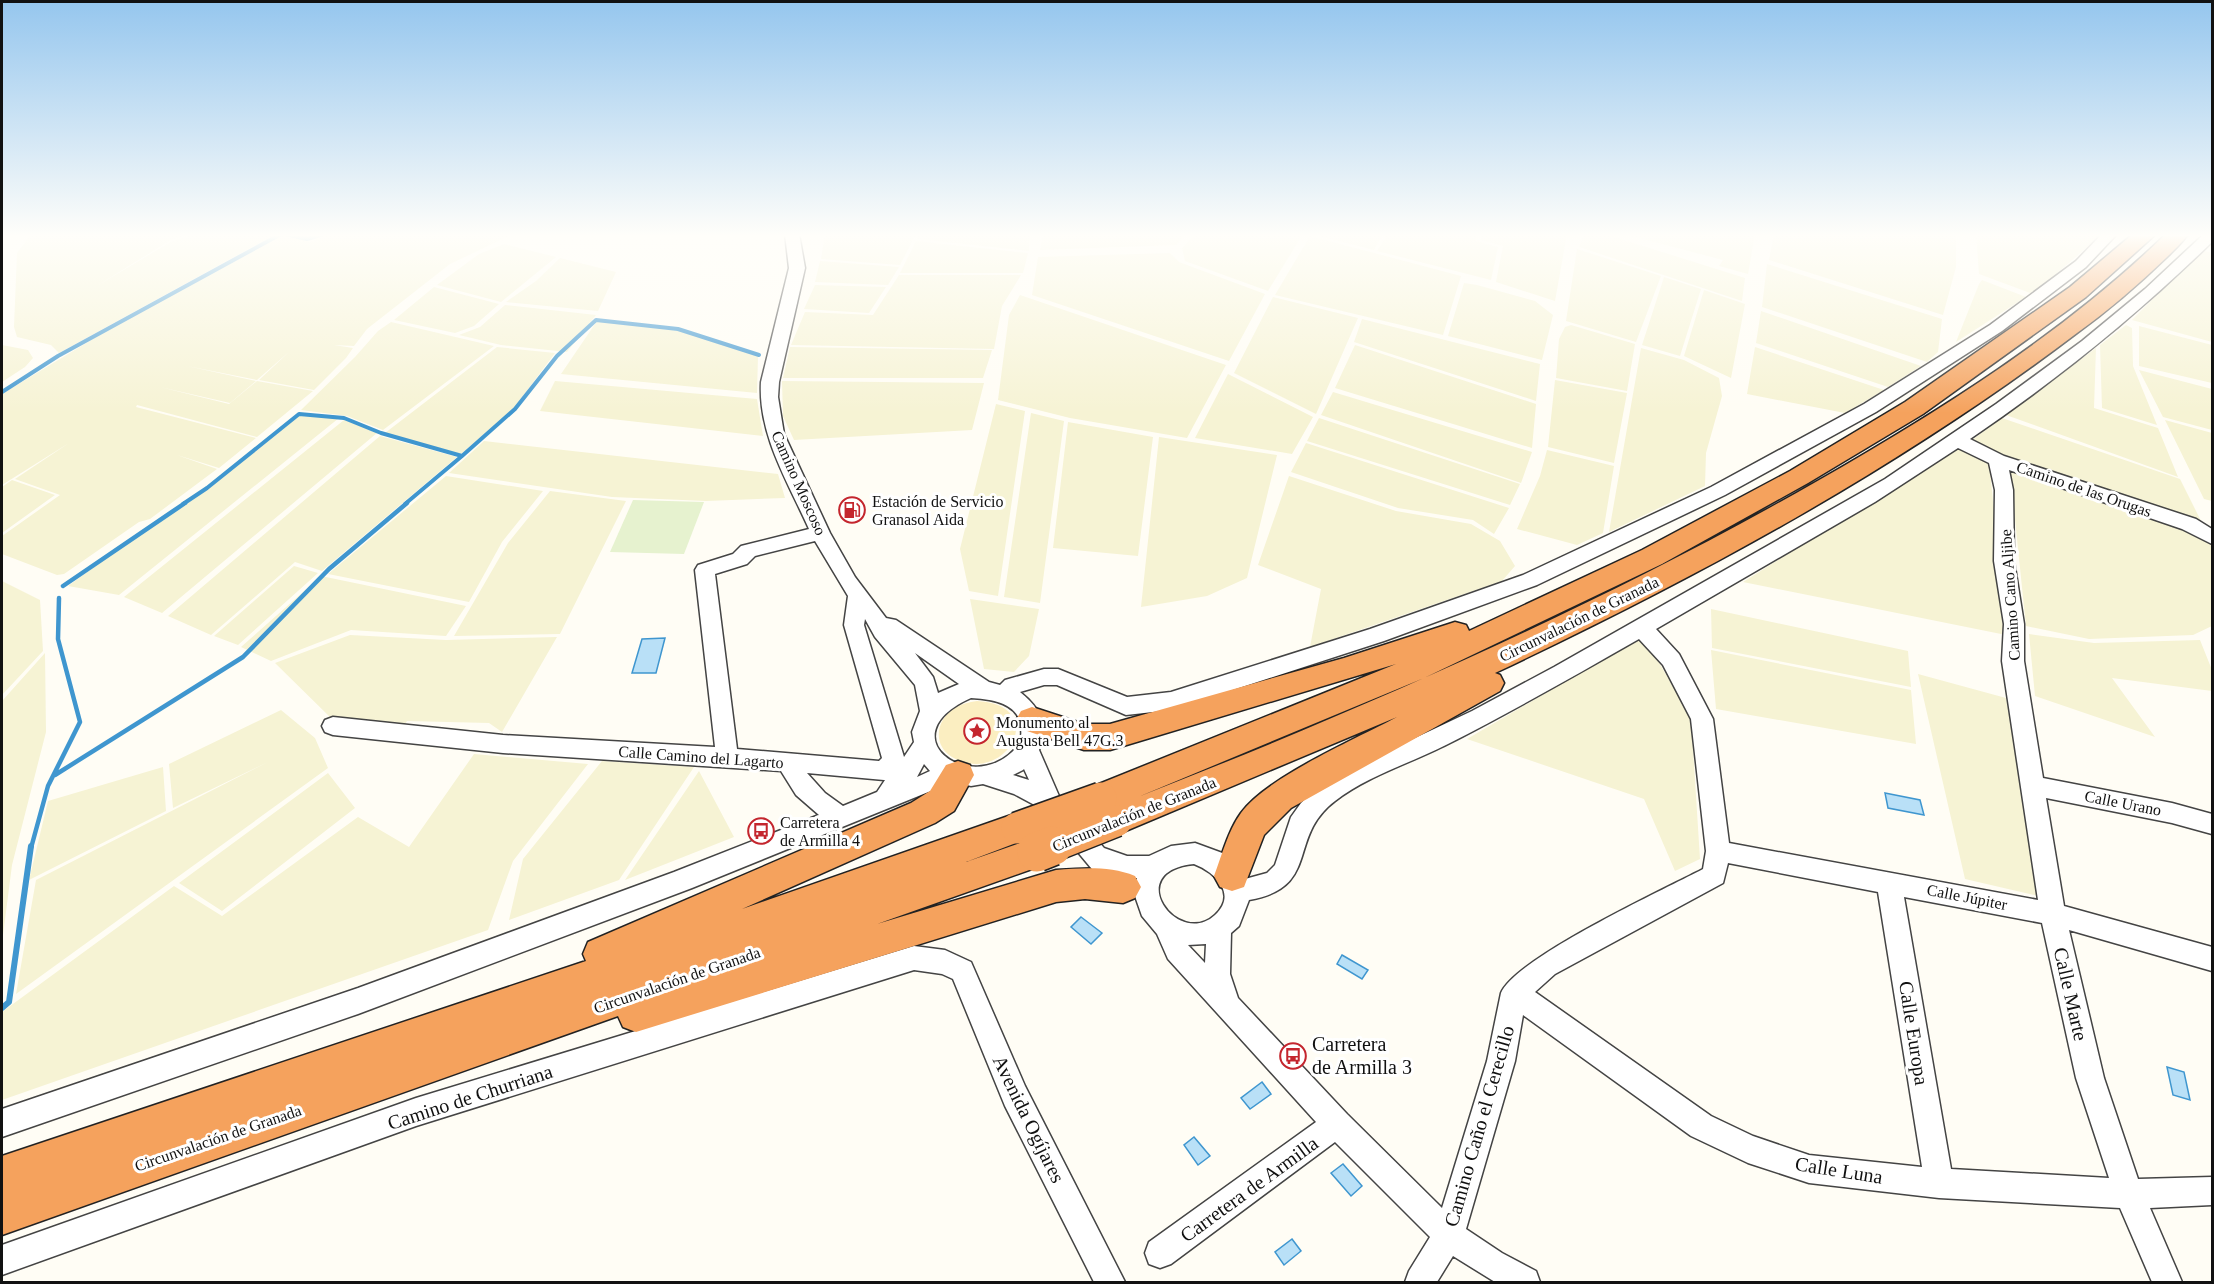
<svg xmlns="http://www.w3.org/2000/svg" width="2214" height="1284" font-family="Georgia,serif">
  <rect width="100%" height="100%" fill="#fffdf5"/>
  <path fill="#f6f3d4" d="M31 234H191L171 240 95 287 172 241 195 234H276L59 353 51 345 17 337 14 327 17 253Z
    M282 234 310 242 329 234H513L450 264 367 329 354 346 334 345 353 348 346 358 314 390 259 380 290 351 257 380 187 366 256 381 230 403 160 387 229 404 257 381 313 391 257 437 137 405 136 407 256 438 219 468 177 455 217 469 150 519 139 522 64 574 57 575 2 554V536L60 495 15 479 69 443 2 485V394L126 319Z
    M825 234H916L900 265 821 259Z
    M920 234H1030L1029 251 917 239Z
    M1043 234H1186L1176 245 1040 250Z
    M1195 234H1288L1301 237 1268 291 1185 261 1182 248Z
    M1311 234H1383L1374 250Z
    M1388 234H1477L1476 241 1498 247 1491 280 1377 251Z
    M1482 234H1567L1555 301 1496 282 1503 246 1481 240Z
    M1584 234H1605L1745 278 1742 301 1579 247Z
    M1624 234H1755L1748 274 1719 266 1723 260Z
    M1774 234H1956V267L1943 315 1769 260Z
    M1976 234H2102L2033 294 1979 274Z
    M1310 236 1461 276 1443 335 1275 295Z
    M916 241 1028 253 1023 273H900Z
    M504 244 556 257 501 302 437 285 479 254Z
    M1577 249 1661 276 1636 342 1566 321Z
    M2201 250 2212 253V342L2132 320Z
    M1170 253 1179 262 1265 294 1229 361 1032 295 1038 257Z
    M560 258 616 272 598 311 506 302 536 281Z
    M820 261 899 267 888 285 815 282Z
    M1767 264 1942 319 1938 352 1927 362 1762 307Z
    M899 275H1021L1002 306 994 349 791 345 805 312 873 315Z
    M1664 277 1701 289 1680 356 1642 345Z
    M1982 280 2026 297 1956 342 1979 284Z
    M1464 283 1477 285 1535 301 1553 315 1542 360 1448 336Z
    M815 285 886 287 869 313 804 309Z
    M434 287 499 304 474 326 455 333 394 320Z
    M1704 290 1745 304 1731 378 1684 356Z
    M1020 295 1226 365 1187 438 1070 418 998 400 1009 315Z
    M1273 297 1358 318 1316 414 1234 373Z
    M505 305 596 315 567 352 501 345 459 335 480 327Z
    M1761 311 1921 366 1888 387 1756 343Z
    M1362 319 1540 364 1536 401 1354 342Z
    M597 321 680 331 758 356 757 393 561 374Z
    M391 322 494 346 383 430 347 416 301 410 355 357 378 331Z
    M1571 325 1635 344 1627 391 1556 378 1559 339 1565 327Z
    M2126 325 2132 328 2133 366 2157 425 2102 408 2100 345Z
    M2139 326 2212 345V383L2139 366Z
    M2 345 28 350 33 358 25 367 2 382Z
    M1355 345 1536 404 1532 448 1335 388Z
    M497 347 555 353 514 408 461 454 385 433Z
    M790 347 992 350 983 378H783Z
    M1755 347 1884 390 1845 413 1747 394Z
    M1641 348 1684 360 1719 378 1722 396 1706 453 1705 486 1609 532Z
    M2096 348 2094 408 2158 428 2178 477 2006 415Z
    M2139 370 2212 389V430L2163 417Z
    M1228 374 1313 417 1292 454 1195 438Z
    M1555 380 1627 393 1614 463 1548 447Z
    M555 381 757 399 763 436 540 411Z
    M782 381 984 383 972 430 794 440 783 416Z
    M1333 392 1532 452 1521 483 1321 415Z
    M996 404 1025 411 998 596 969 591 960 549Z
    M1031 413 1064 421 1040 603 1004 597Z
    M299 416 339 418 119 595 68 586 138 535 208 489Z
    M1319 418 1520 484 1510 505 1307 441Z
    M2002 418 2180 479 2204 527 2021 461 1997 455 1972 440Z
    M344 420 377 433 162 613 124 597Z
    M2165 420 2212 433V501L2204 499Z
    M1068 422 1153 437 1138 556 1053 548Z
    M380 436 457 457 322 571 295 562 211 635 168 616Z
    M1159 437 1277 455 1247 578 1207 596 1141 607Z
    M484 441 778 474 785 498 706 501 612 497 449 473Z
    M1306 443 1509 508 1494 534 1473 520 1398 508 1291 472Z
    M1958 447 1989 460 2006 635 1743 582Z
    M1547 450 1614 466 1603 533 1577 545 1517 529 1540 476Z
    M2010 471H2023L2179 525 2209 540 2212 549V626L2193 635 2089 639 2026 626Z
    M446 476 543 491 502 542 469 602 328 574Z
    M1289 476 1396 511 1471 524 1500 541 1515 566 1502 581 1310 647 1321 589 1258 565Z
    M12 480 55 495 2 533V487Z
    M550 491 626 501 560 634 454 636 508 543Z
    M294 566 318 573 238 645 214 636Z
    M321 576 466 606 446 636 351 630 271 661 241 647Z
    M2 581 40 600 43 651 2 695Z
    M970 599 1039 609 1029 656 1014 672 984 669Z
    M1711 609 1908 651 1911 687 1712 648Z
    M2029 634 2094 643 2200 640 2212 670V691L2112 678 2155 737 2035 696Z
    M350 635 446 640 557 637 502 732 489 723 407 721 402 729 335 722 275 663Z
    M1640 638 1651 649 1691 717 1700 859 1675 871 1644 799 1467 739Z
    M1711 650 1911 690 1916 744 1716 709Z
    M45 653 46 732 12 865 2 943V701Z
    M1918 674 2006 698 2043 897 1965 879Z
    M281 710 315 738 328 768 16 994 36 880 268 762 173 808 169 764Z
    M474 754 588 764 513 861 488 930 2 1100V1012L174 886 222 916 358 817 409 847Z
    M602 761 694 767 619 880 509 920 523 859Z
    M163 767 166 811 29 880 48 801Z
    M699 771 734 837 625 880Z
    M328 773 355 808 222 911 179 883Z"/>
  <path fill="#fbeec1" d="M977 701C1052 705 1005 788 952 757 932 745 936 719 955 708 961 704 969 702 977 701Z"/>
  <path fill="#e6f2cf" d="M633 500 704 502 684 554 610 552Z"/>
  <path fill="#b9e0f7" stroke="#3f96cf" stroke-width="1.5" d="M665 638 656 673H632L642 639Z
    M1885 793 1920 800 1924 815 1888 808Z
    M1081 917 1102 933 1091 944 1071 927Z
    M1342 955 1368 970 1362 979 1337 964Z
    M2167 1067 2184 1072 2190 1100 2173 1095Z
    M1262 1082 1271 1094 1250 1109 1241 1098Z
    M1194 1137 1210 1156 1198 1165 1184 1145Z
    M1343 1164 1362 1186 1351 1196 1331 1173Z
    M1292 1239 1301 1251 1284 1265 1275 1252Z"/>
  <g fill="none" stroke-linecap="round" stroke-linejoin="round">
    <path stroke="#3f96cf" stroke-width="4" d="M286 234 307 239 323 234
      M2 392 58 356 281 234
      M183 504 207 488 299 414 344 418 381 433 462 456 515 409 557 356 596 320 678 329 759 355
      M405 504 462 456"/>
    <path stroke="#3f96cf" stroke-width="4.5" d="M63 586 185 503
      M55 775 243 657 329 569 407 503
      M31 848 48 786 80 722 58 639 59 598"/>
    <path stroke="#3f96cf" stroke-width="6" d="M2 1008 9 1002 31 846"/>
    <g stroke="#444" stroke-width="3">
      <path id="minor" d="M785 234H799L805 268 779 382 778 397 784 434 830 533 855 577 886 618 896 620 989 682 1000 685 1005 680 1044 669H1058L1127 697 1171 692 1370 629 1523 575 1711 487 1864 404 1990 325 2076 261 2102 234H2117L2086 267 2002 331 1876 412 1725 495 1537 585 1384 641 1171 710 1126 715 1057 685H1044L1020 692C1041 709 1049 725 1039 750L1059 796 1104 848 1127 856H1149L1171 846 1195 843 1225 854 1239 866 1245 879 1267 873 1275 865 1291 817 1301 803 1319 786 1341 773 1472 711 1554 667 1885 479 1996 404 2082 341 2145 289 2204 234H2212V242C2137 315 2057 380 1970 439L2004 456 2196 519 2212 529V544L2182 529 2009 470 2013 490 2014 561 2024 624V661L2043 778 2172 803 2212 814V834L2172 823 2046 798 2064 906 2212 947V971L2069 930 2104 1078 2138 1179 2212 1177V1205L2150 1208 2182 1282H2152L2120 1208 1939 1198 1809 1183 1748 1163 1691 1136 1523 1015 1515 1061 1466 1229 1502 1253 1536 1271 1540 1282H1495L1453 1256 1437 1282H1405L1409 1271 1430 1237 1335 1142 1171 1264 1160 1268 1149 1264 1145 1253 1149 1242 1316 1122 1168 959 1157 934 1142 916 1135 896 1125 901 1116 898 1042 809 1014 794 983 784 971 786 953 782 692 888 358 1014 2 1137V1109L358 988 674 872 819 815 796 795 781 771 503 753 333 735 325 732 322 726 325 720 333 717 503 735 715 747 695 570 698 565 733 554 741 546 809 529C788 482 758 435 761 382L789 268ZM1958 448 1989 463 1995 490 1994 561 2004 624 2002 661 2038 900 1729 843 1713 719 1679 654 1656 629 1875 502ZM815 541 848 596 844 625 882 758 879 761 737 749 715 574 747 564 755 556ZM865 619 875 637 915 685 920 711 912 732 914 742 904 757 864 625ZM1639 639 1663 665 1691 719 1706 851 1703 869C1663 890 1516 958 1501 993L1487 1061 1442 1208 1347 1114 1238 998 1230 974 1231 933 1239 926 1249 900C1322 887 1286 838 1335 801 1367 776 1411 763 1448 744 1513 711 1576 675 1639 639ZM915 653 959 684 938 693 933 677ZM971 698C991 699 1020 703 1021 728 1022 737 1021 742 1015 749 971 797 886 736 971 698ZM924 764 930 771 917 777ZM1024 769 1029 780 1013 775 1023 770ZM807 773 884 780H885L877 792 843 806 825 793ZM1728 863 1878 892 1922 1167 1809 1155 1753 1136 1711 1116 1535 992 1555 974 1723 883ZM1194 864C1215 872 1238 894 1215 915 1178 949 1121 871 1194 864ZM1130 878H1137L1135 885ZM1904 897 2042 923 2076 1078 2109 1178 1951 1169ZM1206 944 1205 963 1188 945Z
        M914 946 945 950 971 962 1025 1086 1125 1282H1094L1005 1106 953 979 942 974 914 970 416 1126 2 1275V1245L416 1098Z"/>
    </g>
    <g stroke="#222" stroke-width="3">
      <path id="highway" d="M2133 234H2156L2086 297 1923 414 1808 483 1662 564 1424 678 1138 797C1370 706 1598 606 1814 483 1938 412 2063 334 2166 234H2188C2183 242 2174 250 2167 257 2139 284 2109 310 2077 333 1898 469 1698 577 1495 673L1500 675 1504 683 1500 691 1291 808 1264 835 1244 887 1232 891 1220 887 1214 876C1222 855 1228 831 1241 813 1267 777 1356 739 1397 717L1116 835 1104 831 1099 821 1104 811 1089 808 1084 798 1089 788 1396 664 1110 750H1084L1021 729 1016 720 1021 711 1032 707 1084 724H1110L1344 658 1455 622 1466 625 1469 631 1642 550 1790 471 1905 402 2070 287Z
        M958 761 970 765 974 775 954 811 935 823 742 909 1017 813 1029 818 1034 828 1029 838 966 862 1037 837 1049 841 1054 852 1049 863 877 924 1056 870C1083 868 1110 866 1135 876L1141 887 1135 898 1123 903 1085 899 1056 902 636 1032 623 1027 618 1016 2 1235V1156L586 961 583 954 588 942 911 803 930 791 946 765Z"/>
    </g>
    <use href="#minor" fill="#fff" fill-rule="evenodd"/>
    <use href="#highway" fill="#f5a25d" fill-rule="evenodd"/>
    <g stroke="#222" stroke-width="34" stroke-linecap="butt">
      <path id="highway-bridge-far1" d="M1017 828 1101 798
        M1048 848 1116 821"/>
    </g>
    <g stroke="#222" stroke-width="42" stroke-linecap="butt">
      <path id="highway-bridge" d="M1037 852 1052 846"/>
    </g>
    <use href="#highway-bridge-far1" stroke="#f5a25d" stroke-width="31"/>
    <use href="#highway-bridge" stroke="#f5a25d" stroke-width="39"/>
  </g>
  <linearGradient id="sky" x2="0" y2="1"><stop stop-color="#95c6ee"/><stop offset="0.57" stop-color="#fffefa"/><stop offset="1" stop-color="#fffefa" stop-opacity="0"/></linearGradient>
  <rect width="2214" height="413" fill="url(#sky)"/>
  <defs>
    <g id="fuel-ring" transform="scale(1.35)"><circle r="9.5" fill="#fff" stroke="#c4262e" stroke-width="1.5"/><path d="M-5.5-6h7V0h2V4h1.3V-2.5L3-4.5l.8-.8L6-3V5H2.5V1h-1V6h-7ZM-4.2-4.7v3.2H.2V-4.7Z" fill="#c4262e"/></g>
    <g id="sight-ring" transform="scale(1.35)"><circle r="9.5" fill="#fff" stroke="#c4262e" stroke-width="1.5"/><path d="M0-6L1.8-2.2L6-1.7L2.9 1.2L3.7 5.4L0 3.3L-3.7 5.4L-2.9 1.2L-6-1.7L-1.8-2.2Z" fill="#c4262e"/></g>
    <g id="bus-ring" transform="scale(1.35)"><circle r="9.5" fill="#fff" stroke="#c4262e" stroke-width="1.5"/><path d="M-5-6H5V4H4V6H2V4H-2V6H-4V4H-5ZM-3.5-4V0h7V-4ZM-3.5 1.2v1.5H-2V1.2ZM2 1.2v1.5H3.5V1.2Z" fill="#c4262e"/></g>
  </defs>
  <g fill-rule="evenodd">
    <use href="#fuel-ring" x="852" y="510"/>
    <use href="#sight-ring" x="977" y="731"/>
    <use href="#bus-ring" x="761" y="831"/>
    <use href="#bus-ring" x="1293" y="1056"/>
  </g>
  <g text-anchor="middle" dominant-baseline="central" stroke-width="6" stroke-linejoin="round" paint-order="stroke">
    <g font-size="16" fill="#111" stroke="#fff">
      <text transform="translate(799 483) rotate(66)">Camino Moscoso</text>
      <text transform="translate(2084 489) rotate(19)">Camino de las Orugas</text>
      <text transform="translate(2010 595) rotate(-94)">Camino Cano Aljibe</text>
      <text transform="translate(1579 619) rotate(-26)">Circunvalación de Granada</text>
      <text transform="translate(701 757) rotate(4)">Calle Camino del Lagarto</text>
      <text transform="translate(2123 803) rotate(11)">Calle Urano</text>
      <text transform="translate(1134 814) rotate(-22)">Circunvalación de Granada</text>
      <text transform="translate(1967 897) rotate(11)">Calle Júpiter</text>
      <text transform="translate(677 980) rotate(-19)">Circunvalación de Granada</text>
      <text transform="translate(218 1138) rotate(-19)">Circunvalación de Granada</text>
    </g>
    <g font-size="16" fill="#111" stroke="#fff" text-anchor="start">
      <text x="872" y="501">Estación de Servicio<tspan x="872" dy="18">Granasol Aida</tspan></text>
      <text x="996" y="722">Monumento al<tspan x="996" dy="18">Augusta Bell 47G.3</tspan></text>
      <text x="780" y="822">Carretera<tspan x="780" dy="18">de Armilla 4</tspan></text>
    </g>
    <g font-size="20" fill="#111" stroke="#fff">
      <text transform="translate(2071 994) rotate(77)">Calle Marte</text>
      <text transform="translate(1914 1033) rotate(81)">Calle Europa</text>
      <text transform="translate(470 1097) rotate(-18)">Camino de Churriana</text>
      <text transform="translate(1029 1119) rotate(64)">Avenida Ogíjares</text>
      <text transform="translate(1479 1126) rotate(-74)">Camino Caño el Cerecillo</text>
      <text transform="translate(1839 1170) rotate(9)">Calle Luna</text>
      <text transform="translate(1249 1189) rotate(-36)">Carretera de Armilla</text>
    </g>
    <g font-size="20" fill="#111" stroke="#fff" text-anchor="start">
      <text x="1312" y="1044">Carretera<tspan x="1312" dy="23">de Armilla 3</tspan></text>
    </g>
  </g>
  <rect width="2214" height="1284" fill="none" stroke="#111111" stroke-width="6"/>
</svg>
